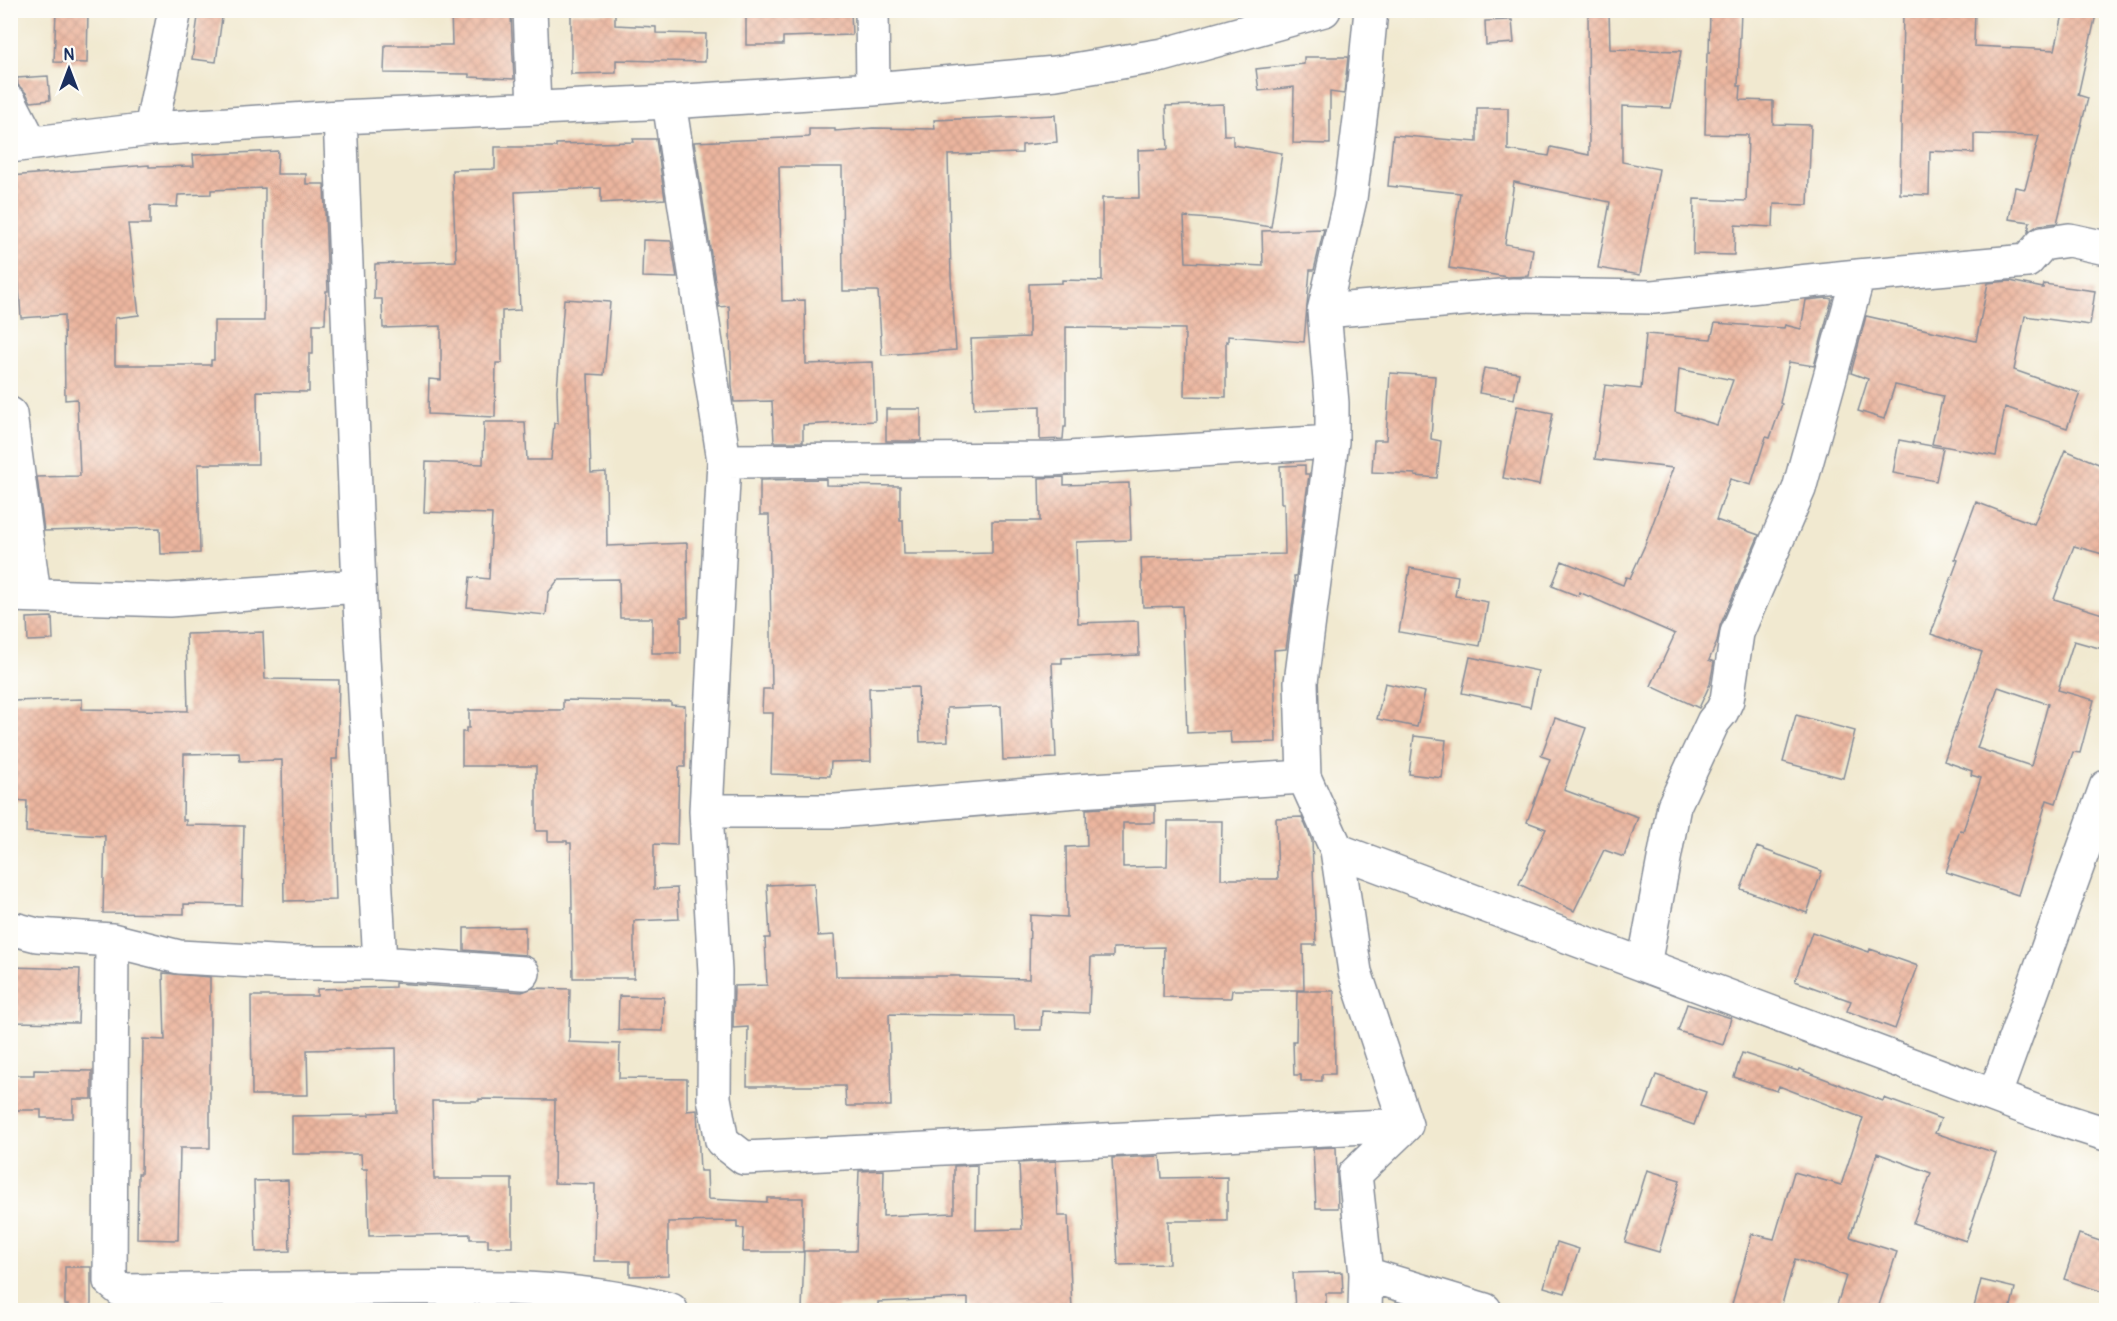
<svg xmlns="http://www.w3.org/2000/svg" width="2117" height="1321" font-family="Pangolin,sans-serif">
  <defs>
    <pattern id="building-cross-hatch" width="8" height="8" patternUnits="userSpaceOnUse" patternTransform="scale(1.5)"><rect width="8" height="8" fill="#ecb69f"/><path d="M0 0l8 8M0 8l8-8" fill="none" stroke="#ca9d8b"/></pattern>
  </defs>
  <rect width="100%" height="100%" fill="#fdfcf7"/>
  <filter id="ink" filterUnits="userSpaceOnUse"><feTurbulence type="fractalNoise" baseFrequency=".0167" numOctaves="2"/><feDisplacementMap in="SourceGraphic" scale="12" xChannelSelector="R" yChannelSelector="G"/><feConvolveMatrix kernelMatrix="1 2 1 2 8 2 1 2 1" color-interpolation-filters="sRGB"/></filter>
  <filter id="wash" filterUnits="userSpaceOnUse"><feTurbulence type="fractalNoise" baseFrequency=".008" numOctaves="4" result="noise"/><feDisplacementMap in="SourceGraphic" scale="24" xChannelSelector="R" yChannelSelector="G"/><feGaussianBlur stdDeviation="1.35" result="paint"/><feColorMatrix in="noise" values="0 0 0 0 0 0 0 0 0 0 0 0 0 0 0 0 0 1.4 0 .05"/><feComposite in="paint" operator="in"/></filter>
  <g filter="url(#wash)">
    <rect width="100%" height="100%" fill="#f1e9d0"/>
    <g id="blocks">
      <path fill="url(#building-cross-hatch)" fill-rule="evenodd" d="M199 10H223L216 62 192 59Z
        M451 10H502V15H511L514 79 469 77V74L384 73 385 45H452Z
        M746 10H851L852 35 783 37V45H746Z
        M1588 10H1609L1610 49 1681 51 1671 108 1622 106V162L1659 169 1640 275 1598 268 1610 202 1514 182 1505 244 1533 249 1529 276 1508 277 1449 268 1460 193 1388 186 1393 135 1477 142V108H1508V150L1549 156 1551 147 1589 155Z
        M1710 10H1741L1738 86H1741L1740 100 1773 101V124L1811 125 1808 205 1774 204 1773 227 1735 225 1734 255 1693 254 1694 199 1746 201 1748 135 1705 134 1707 53H1709Z
        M1903 10H1975L1974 46 2055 50 2064 10H2097L2078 95 2088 98 2057 223 2039 225 2028 232 2030 222 2009 219 2015 187 2025 189 2039 136 1974 134V153L1930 151 1929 195 1900 194Z
        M56 11 88 12 87 63 54 62Z
        M571 13H615V25L656 27V33L706 34 705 62 616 60V73L571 74Z
        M1512 20 1514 43 1486 45 1485 21Z
        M1304 57H1348L1344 94 1330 92V144L1293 143 1294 87 1259 91 1256 69 1304 64Z
        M48 76 50 100 31 102 26 93 18 85 17 78Z
        M1223 104 1224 135H1233V145L1282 153 1271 227 1224 220 1184 217 1186 262 1263 266 1262 231 1324 229 1314 270H1310L1304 342 1228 336V342L1226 341V397L1184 396 1185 329 1066 327V427H1064L1063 439 1040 440V406L974 409 971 339 1029 337V284L1062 283V280L1102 281V198H1139L1138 150 1168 149 1166 106Z
        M1055 115 1057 142 1022 145V153L948 155 951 276 956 350 882 355 878 291H843L842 167H779L782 301 805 300 806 364 873 362 875 421 803 425V442H774L772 401 734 402 732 386 729 306 719 307 694 142 809 137V129H835V131L873 128 935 129 934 120Z
        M633 139H656L665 199 601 203V188L515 192 520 310 502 311V363H496L495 417 428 414 429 379 441 380V326L383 328 382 299H374L375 264 456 261 452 170 495 169V147H556V144L634 142Z
        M278 151 277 174H306V184H324L328 291H326L325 324H313V354H309V392L257 391 258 464H198L200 553 161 554 160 528 44 531 37 477 80 476 77 399 65 400 64 315 21 318 14 211 10 212V176L149 165V167L194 166 193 155ZM265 188 264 321H214V360H211V365H115V318L139 315 128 224H150V206L177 207 178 195 211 194V190Z
        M643 240 671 241 677 278 642 277Z
        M2010 281 2043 288 2044 284 2095 291 2090 325 2025 316 2014 370 2080 393 2067 428 2005 407 1996 456 1932 444 1943 396 1895 385 1884 419 1858 411 1868 379 1851 373 1866 316 1976 341 1988 283Z
        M1827 298 1832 299 1814 366 1789 362 1780 403 1782 404 1770 438 1766 437 1751 485 1730 479 1716 520 1759 535 1720 626 1717 642 1709 660 1714 662 1710 684 1699 708 1651 686 1675 634 1579 592 1578 596 1552 586 1562 561 1623 585 1626 577 1630 578 1645 545 1673 468 1595 459 1605 385 1641 389 1646 334 1711 339 1715 323 1784 328 1785 325 1801 329 1806 300ZM1679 369 1733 380 1717 425 1675 412Z
        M564 299 610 302 604 375 588 374 591 473 606 472 607 546 687 543 688 617H681V653H652V618H620L619 579 558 580 548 593 546 615 467 607 470 577 489 579 492 514 424 512 426 462 483 464 484 422H525L527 460H551L554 423H558L557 390Z
        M1484 368 1519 373 1514 399 1479 393Z
        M1390 373 1435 376 1431 439 1441 441 1437 478 1415 476V474L1372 472 1374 440H1386Z
        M1517 406 1553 413 1539 485 1503 478Z
        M886 409H921V441H886Z
        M1899 440 1943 448 1936 481 1893 473Z
        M2065 450 2106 467V555L2074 546 2054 599 2106 615V650L2074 641 2058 690 2094 700 2080 753 2073 752 2056 803 2047 800 2018 895 1946 872 1960 830 1963 831 1981 778 1971 775 1972 771 1944 761 1982 652 1931 634 1958 560 1955 559 1976 502 2034 524ZM1998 687 2048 704 2031 766 1977 748Z
        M1305 465V474H1309L1296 576H1294L1295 586 1286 649 1274 650 1276 742 1231 743 1230 731 1187 733 1182 606 1143 607 1141 558 1285 554 1284 503H1281L1280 466Z
        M1064 477V485L1129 483 1131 540 1076 542 1078 623 1138 621 1139 655 1062 658V663H1052L1056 758 1003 760 1001 706 947 708 948 741 920 742 918 687 869 688 871 761 831 762 830 776 771 774 773 713H762L763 689H772L769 515H760V480L826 479V485L900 486V520H903L904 554H949L992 553V521H1040L1039 478Z
        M1410 568 1458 576 1455 596 1488 602 1480 646 1399 632Z
        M52 617 53 640 28 641 27 618Z
        M263 632 265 679 339 680 337 759H332L336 900 284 901 282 760 240 761 239 753 184 754 183 820H186V825L244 826 242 905 184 904V914L103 913 105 836 26 832 27 801 10 800V701L82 699V709L188 711 186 634Z
        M1470 657 1538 671 1530 707 1462 693Z
        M1385 683 1425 692 1417 727 1377 719Z
        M563 700 671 702V705L685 706V767H679L677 845 654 844V889L677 888 679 919 634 921V978H573L571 843H567V841H548V831H536V766H462V732H466V728H469V710H563Z
        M1796 715 1855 731 1843 778 1783 762Z
        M1555 718 1586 728 1564 790 1638 817 1624 857 1604 850 1574 911 1519 884 1546 829 1527 822 1550 759 1541 756Z
        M1414 736 1446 740 1442 778 1409 774Z
        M1155 805V823H1123V867L1167 866 1168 821H1222L1221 879H1278L1276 818 1302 817 1312 841 1316 945H1303L1304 990H1232L1231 998 1163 997 1164 947 1113 948V957H1091L1089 1013 1042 1011 1041 1030H1015L1014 1016 889 1014 891 1106H846L845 1086H747L748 1027 733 1028 734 986 767 985 765 938H770L767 885 814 883 818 936 834 935 836 976H960V977L1029 979 1030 915 1067 917 1066 847 1087 846 1086 809Z
        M1757 847 1822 871 1807 913 1741 889Z
        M525 927V955L464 950V928Z
        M1812 932 1869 952 1870 949 1918 966 1895 1029 1847 1011 1851 1001 1795 981Z
        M10 967 80 969 78 1023 10 1022Z
        M163 973 210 977V1148H180L178 1240 137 1239 138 1174H141L143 1039 165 1040Z
        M395 983 522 992 533 988 570 989 569 1042 620 1044 619 1078 687 1079V1111L697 1110 700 1171H707L708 1199 767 1202V1198H803V1252H743L744 1228H737V1221L668 1222V1275L630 1276V1261H594L595 1184 554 1183 555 1100 479 1099V1101H432L434 1179H512V1247H488V1239H470V1234L369 1236 367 1169H362L361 1154H292V1116L369 1115V1113L397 1112 396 1048 307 1050 308 1095H252L251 996H317V989L395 987Z
        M1297 991H1334L1335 1074H1322V1081H1301V1075H1294L1293 1041H1296Z
        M619 996 664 997 663 1031 618 1030Z
        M1687 1004 1731 1018 1723 1045 1678 1031Z
        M1742 1053 1798 1071 1799 1069 1883 1101 1884 1098 1941 1119 1935 1133 1996 1153 1966 1241 1913 1223 1931 1173 1877 1153 1850 1237 1897 1252 1877 1311H1835L1846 1276 1795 1259 1780 1311H1730L1752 1234 1774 1239 1794 1172 1841 1185 1863 1118 1779 1086 1777 1091 1734 1077Z
        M34 1070 92 1071V1099H73V1118H41V1110H10V1075H34Z
        M1656 1075 1706 1092 1694 1125 1644 1108Z
        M1336 1147 1338 1208H1316L1313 1148Z
        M1160 1156 1162 1178 1227 1177V1221H1168L1169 1264 1118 1265 1112 1158Z
        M1056 1161 1058 1216H1068L1072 1311H968V1298L878 1302V1306H838V1311H802L804 1251H856L859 1171 884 1170 883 1216 954 1213V1166L977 1165 976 1230 1022 1229 1019 1163Z
        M1647 1170 1680 1180 1659 1252 1625 1242Z
        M288 1180 290 1251 256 1252 254 1181Z
        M2079 1234 2106 1243V1293L2064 1279Z
        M1557 1242 1579 1249 1565 1293 1544 1287Z
        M65 1267H91V1311H68V1305H65Z
        M1342 1272 1343 1293H1326V1311H1295L1293 1273Z
        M1981 1280 2015 1288 2010 1311H1973Z"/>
    </g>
  </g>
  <g filter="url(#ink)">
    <use href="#blocks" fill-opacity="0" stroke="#868c97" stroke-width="1.5"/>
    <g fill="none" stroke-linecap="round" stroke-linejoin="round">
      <g stroke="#868c97" stroke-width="36">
        <path id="minor" d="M530 10 534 107
          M872 10 873 89
          M10 102 31 143
          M669 102 724 461 706 811 715 972 714 1098 722 1141 744 1158 1406 1125
          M340 117 359 586 380 963
          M151 129 175 10
          M10 146 151 129 340 117 669 102 873 89 1056 73 1163 55 1324 10
          M1324 311 1513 295 1653 297 1858 276 2027 261 2042 244 2069 240 2106 248
          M10 414 34 595
          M724 461 1051 459 1332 442
          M10 595 169 600 359 586
          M706 811H836L1077 791 1304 777
          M1337 850 2037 1112 2106 1134
          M10 928 37 935 112 940 179 957 291 963H380L523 973
          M112 940 110 1281 122 1291C207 1290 292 1289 377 1288 475 1287 575 1284 671 1310
          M1644 965 1674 806 1713 722 1722 711 1727 700 1737 633 1799 489 1858 276
          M1995 1094 2106 787
          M1366 1274 1485 1310
          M1365 1310 1366 1274 1355 1174 1406 1125 1355 972 1337 850 1304 777 1301 682 1332 442V403L1324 311 1350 199 1362 103 1371 10"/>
      </g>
      <use href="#minor" stroke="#fff" stroke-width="33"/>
    </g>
  </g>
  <rect width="2117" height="1321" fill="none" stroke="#fdfcf7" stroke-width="36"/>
  <g transform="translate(69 69)" stroke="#fdfcf7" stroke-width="4.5" paint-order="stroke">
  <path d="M0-4.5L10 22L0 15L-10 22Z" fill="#1b2f5e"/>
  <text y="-9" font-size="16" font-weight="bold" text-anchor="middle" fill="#1b2f5e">N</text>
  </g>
</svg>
